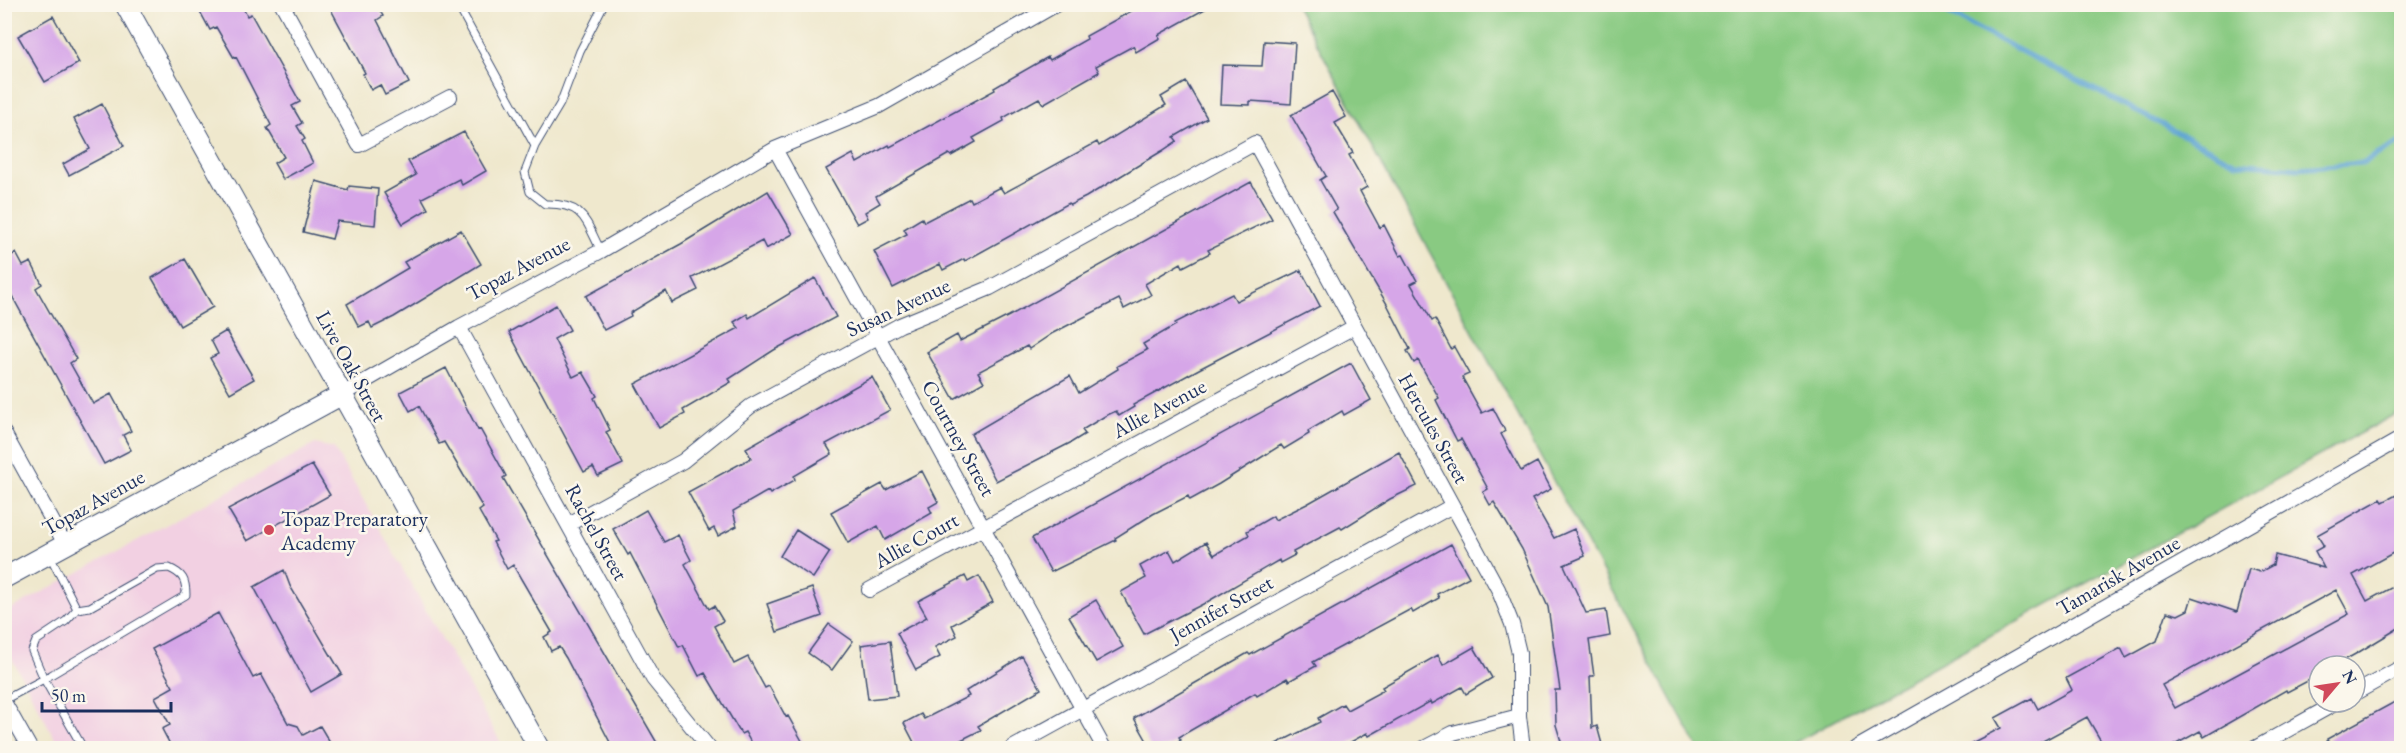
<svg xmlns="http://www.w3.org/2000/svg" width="2406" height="753" font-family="'EB Garamond',serif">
  <rect width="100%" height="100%" fill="#fbf7ec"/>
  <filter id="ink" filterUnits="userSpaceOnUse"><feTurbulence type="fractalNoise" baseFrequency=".0167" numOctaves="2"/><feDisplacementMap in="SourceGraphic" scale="12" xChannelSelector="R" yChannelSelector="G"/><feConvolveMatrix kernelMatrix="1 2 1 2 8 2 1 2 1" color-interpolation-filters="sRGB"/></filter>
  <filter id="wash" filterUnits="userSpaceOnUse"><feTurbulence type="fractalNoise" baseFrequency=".008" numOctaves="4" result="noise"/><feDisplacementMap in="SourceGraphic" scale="24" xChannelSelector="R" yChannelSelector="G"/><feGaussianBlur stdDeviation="1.35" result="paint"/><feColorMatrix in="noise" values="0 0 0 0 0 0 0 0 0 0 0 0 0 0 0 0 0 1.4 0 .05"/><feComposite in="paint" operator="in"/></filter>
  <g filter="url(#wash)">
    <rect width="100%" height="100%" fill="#efe8cd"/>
    <path fill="#f2d0e2" d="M315 444 334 448 504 748H60L5 646 4 613Z"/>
    <path fill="#89ca82" stroke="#527c70" stroke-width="1.5" d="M1296 5H2401V411L1785 748H1698Z"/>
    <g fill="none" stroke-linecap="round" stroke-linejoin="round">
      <path stroke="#5da4d3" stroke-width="5" d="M1930 4 2236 163 2298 168 2362 163 2402 141"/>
    </g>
    <g id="blocks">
      <path fill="#d6a6e8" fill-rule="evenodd" d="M196 4H241L247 16 251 14 300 102 292 106 302 123 297 126 305 139 302 141 313 163 283 179 274 163 284 157 267 128 271 125 236 57 234 58 216 27 210 30Z
        M328 4H376L383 16 377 20 409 83 385 95 380 85 371 90 363 74 365 73Z
        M1144 4H1214L1158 35 1160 38 1136 52 1133 46 1096 66 1099 72 1043 104 1039 98 1003 118 1004 121 973 138 976 142 951 156 949 154 876 196 880 203 865 212 868 218 857 224 826 169 853 154 857 163 889 145 890 147 995 90 994 88 1048 57 1050 60 1087 39 1086 36Z
        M53 16 79 63 45 82 18 36Z
        M1264 41 1295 43 1291 104 1250 101V105L1220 104 1222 65 1262 66Z
        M1186 82 1207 118 1174 137 1177 141 1162 151 1086 197 1070 205 1069 203 965 261 964 259 943 270 940 264 893 288 874 251 907 234 904 229 922 218 924 222 970 198 972 202 1000 187 1004 193 1097 142 1099 146 1166 105 1161 97Z
        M1332 92 1346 117 1335 123 1353 153 1349 155 1367 187 1360 191 1380 228 1384 225 1400 256 1403 255 1417 281 1411 284 1432 321 1435 319 1451 349 1454 347 1469 374 1462 377 1482 413 1493 408 1505 431 1501 434 1521 471 1537 462 1551 489 1532 499 1554 538 1574 529 1585 556 1564 565 1586 613 1606 610 1610 636 1589 640 1594 676H1590L1592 728 1597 726 1603 748H1563L1556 725 1555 690H1560L1548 607 1522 549 1494 502 1490 505 1483 492 1488 489 1461 439 1457 441 1436 400 1439 398 1418 360 1414 363 1407 351 1410 349 1387 304 1333 212 1337 210 1320 180 1326 176 1291 115Z
        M102 104 124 146 69 175 63 164 90 149 74 119Z
        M464 132 486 171 462 185 459 179 422 198 428 209 403 224 384 193 416 175 408 161Z
        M316 181 348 190 349 186 378 189 375 225 337 221 332 239 303 232Z
        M1251 182 1272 219 1208 250 1210 253 1183 267 1181 263 1145 284 1151 295 1124 309 1119 299 1053 333 1029 349 1027 346 978 372 984 382 954 399 927 352 957 335 960 341 1009 316Z
        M768 191 793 234 766 249 762 241 692 278 698 290 672 303 666 291 630 313 631 316 604 330 586 296 681 244Z
        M461 230 481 264 394 317 372 328 369 322 359 327 347 304 408 268 404 262Z
        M16 253 23 266 31 262 42 284 36 288 76 359 70 363 93 404 111 394 131 431 123 435 131 450 104 464 5 283 10 280 4 271V259Z
        M185 259 213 307 180 326 152 278Z
        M1301 270 1320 306 1199 369 1133 405 1134 407 1119 416 1116 411 1105 416 1082 430 1085 434 1072 442 996 481 971 434 1070 376 1079 393 1118 369 1117 366 1147 350 1143 344 1176 325 1175 323 1232 294 1236 301Z
        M815 278 836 317 774 350 729 379 731 382 683 410 685 414 659 428 635 384 739 328 734 322 747 314 749 318Z
        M556 305 570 330 554 339 573 377 583 372 597 396 594 398 610 430 606 432 623 464 598 476 593 467 584 472 509 332Z
        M226 331 254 379 230 393 210 358 218 354 211 340Z
        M1351 363 1371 400 1344 415 1342 411 1308 431 1309 434 1284 449 1281 445 1219 484 1190 500 1188 496 1153 514 1115 538 1116 540 1051 572 1032 538Z
        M446 368 478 430 480 429 506 476 503 478 660 748H613L566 658 559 647 551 651 544 637 552 632 513 565 507 569 493 542 496 541 479 511 483 508 444 442 439 444 419 406 410 411 400 392Z
        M872 377 890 410 826 444 832 454 794 476 795 480 770 494 768 491 733 511 737 526 718 536 714 528 709 531 688 492 751 458 746 448Z
        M1399 452 1417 486 1390 499 1342 529 1340 527 1293 552 1295 555 1280 563 1279 560 1207 602 1144 634 1121 592 1146 578 1140 566 1169 550 1175 561 1206 542 1214 555 1249 535 1247 531 1273 516 1275 520 1307 504Z
        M312 465 330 495 247 541 228 509Z
        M922 471 938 502 929 507 932 513 885 540 878 526 848 543 831 512 882 484 886 490Z
        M2402 492V548L2353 575 2367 601 2402 582V626L2359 652 2334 666H2319V675L2287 692 2286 690 2204 737 2200 731 2169 748H2105L2087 717 2030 748H1962L2001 728 1995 718 2032 698 2038 709 2072 690 2066 678 2121 648 2126 658 2157 641 2167 612 2178 615 2188 610 2192 597 2237 612 2249 569 2260 572 2273 565 2275 555 2324 568 2315 551 2324 546 2317 535 2381 499 2383 502ZM2336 590 2349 614 2175 708 2162 685Z
        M646 510 664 542 678 535 691 560 685 564 709 609 714 606 723 621 714 626 734 664 748 657 765 688 769 686 786 717 788 716 806 748H754L745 732 741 734 705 673 699 676 683 645 679 647 630 553 628 555 613 529Z
        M796 530 830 552 813 578 780 556Z
        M1451 544 1469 577 1437 594 1439 598 1413 613 1411 609 1313 662 1316 666 1289 681 1287 678 1257 696 1255 693 1179 737 1181 740 1166 748H1151L1134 718 1248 653 1250 655Z
        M284 570 290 586 342 674 311 692 254 587Z
        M965 576 968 582 979 576 993 602 952 625 957 636 935 647 940 657 916 670 897 633 927 617 918 601Z
        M812 588 822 616 777 632 767 604Z
        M1096 600 1123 647 1096 662 1069 616Z
        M218 613 253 678 261 674 288 723 298 726 303 735 320 726 333 748H172L162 729 170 725 155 697 173 687 152 649Z
        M829 624 853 641 832 670 808 653Z
        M890 641 897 696 868 699 861 645Z
        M1474 647 1492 678 1466 694 1462 687 1432 704 1431 701 1369 736 1367 733 1340 748H1268L1320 722 1318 718 1343 704 1347 710 1384 690 1382 687 1438 655 1443 665Z
        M1022 656 1041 689 978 726 981 730 945 748H917L904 723 921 714 924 719 969 696 966 691Z
        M2402 698V742L2390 748H2333L2327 739Z"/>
    </g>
  </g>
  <g filter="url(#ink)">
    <use href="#blocks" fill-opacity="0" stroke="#3b4b6f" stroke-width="1.5"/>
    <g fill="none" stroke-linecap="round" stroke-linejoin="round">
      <g stroke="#3b4b6f" stroke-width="9">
        <path id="lane" d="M457 4 535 146
          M601 251C585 220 584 203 545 204L530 192 525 172 535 146 560 104 580 51 604 4
          M50 556 77 609
          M169 568C183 574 186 580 186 595L44 679 32 651 36 641 66 621 77 609 90 607 157 569Z
          M4 700 44 679 83 748"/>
      </g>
      <g stroke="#3b4b6f" stroke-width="16">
        <path id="street" d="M282 4 359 145 450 97
          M775 149 1104 748
          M459 327 653 679 709 748
          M341 395 459 327 601 251 775 149 879 106 1057 4
          M4 433 65 544
          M569 524 683 461 751 406 900 325 990 288 1255 143 1498 589 1512 624 1519 653V716L1523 748
          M869 590 1354 327
          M2355 693 2402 667
          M4 702 30 748
          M1012 748 1452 506
          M1424 748 1453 733 1519 716
          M1856 748 2402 438
          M2255 748 2338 702"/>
      </g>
      <g stroke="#3b4b6f" stroke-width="22">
        <path id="secondary" d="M125 4 539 748
          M4 578 341 395"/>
      </g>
      <use href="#lane" stroke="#fff" stroke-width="7"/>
      <use href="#street" stroke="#fff" stroke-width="14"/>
      <use href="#secondary" stroke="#fff" stroke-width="20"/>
    </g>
  </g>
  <circle fill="#d1495b" stroke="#fbf7ec" stroke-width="2" cx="269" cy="530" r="6"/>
  <g text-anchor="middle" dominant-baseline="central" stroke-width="5" stroke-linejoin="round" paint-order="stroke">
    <g font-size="21" fill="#1b2f5e" stroke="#fbf7ec">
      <text transform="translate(518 268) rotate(-28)">Topaz Avenue</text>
      <text transform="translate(898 307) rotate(-25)">Susan Avenue</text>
      <text transform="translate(352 366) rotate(61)">Live Oak Street</text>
      <text transform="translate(1159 408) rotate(-28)">Allie Avenue</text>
      <text transform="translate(1434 428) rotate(61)">Hercules Street</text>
      <text transform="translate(959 438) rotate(61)">Courtney Street</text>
      <text transform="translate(93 502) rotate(-29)">Topaz Avenue</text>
      <text transform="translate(597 532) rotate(61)">Rachel Street</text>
      <text transform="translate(916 540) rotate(-29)">Allie Court</text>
      <text transform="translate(2118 575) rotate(-30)">Tamarisk Avenue</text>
      <text transform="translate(1221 608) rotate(-29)">Jennifer Street</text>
    </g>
    <g font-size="21" fill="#1b2f5e" stroke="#fbf7ec" text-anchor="start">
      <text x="281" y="518">Topaz Preparatory<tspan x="281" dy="24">Academy</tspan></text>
    </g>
  </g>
  <rect width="2406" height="753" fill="none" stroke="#fbf7ec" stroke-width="24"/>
  <g transform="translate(2337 684) rotate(61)"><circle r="28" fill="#fbf7ec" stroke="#a1a7b3" stroke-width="1.5"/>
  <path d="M0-4.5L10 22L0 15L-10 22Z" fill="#d1495b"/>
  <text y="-9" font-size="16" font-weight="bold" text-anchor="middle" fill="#1b2f5e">N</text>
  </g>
  <path d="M42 702v9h129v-9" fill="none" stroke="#1b2f5e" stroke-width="3"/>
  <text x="51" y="702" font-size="18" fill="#1b2f5e" stroke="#fbf7ec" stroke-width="4.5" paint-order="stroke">50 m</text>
</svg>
